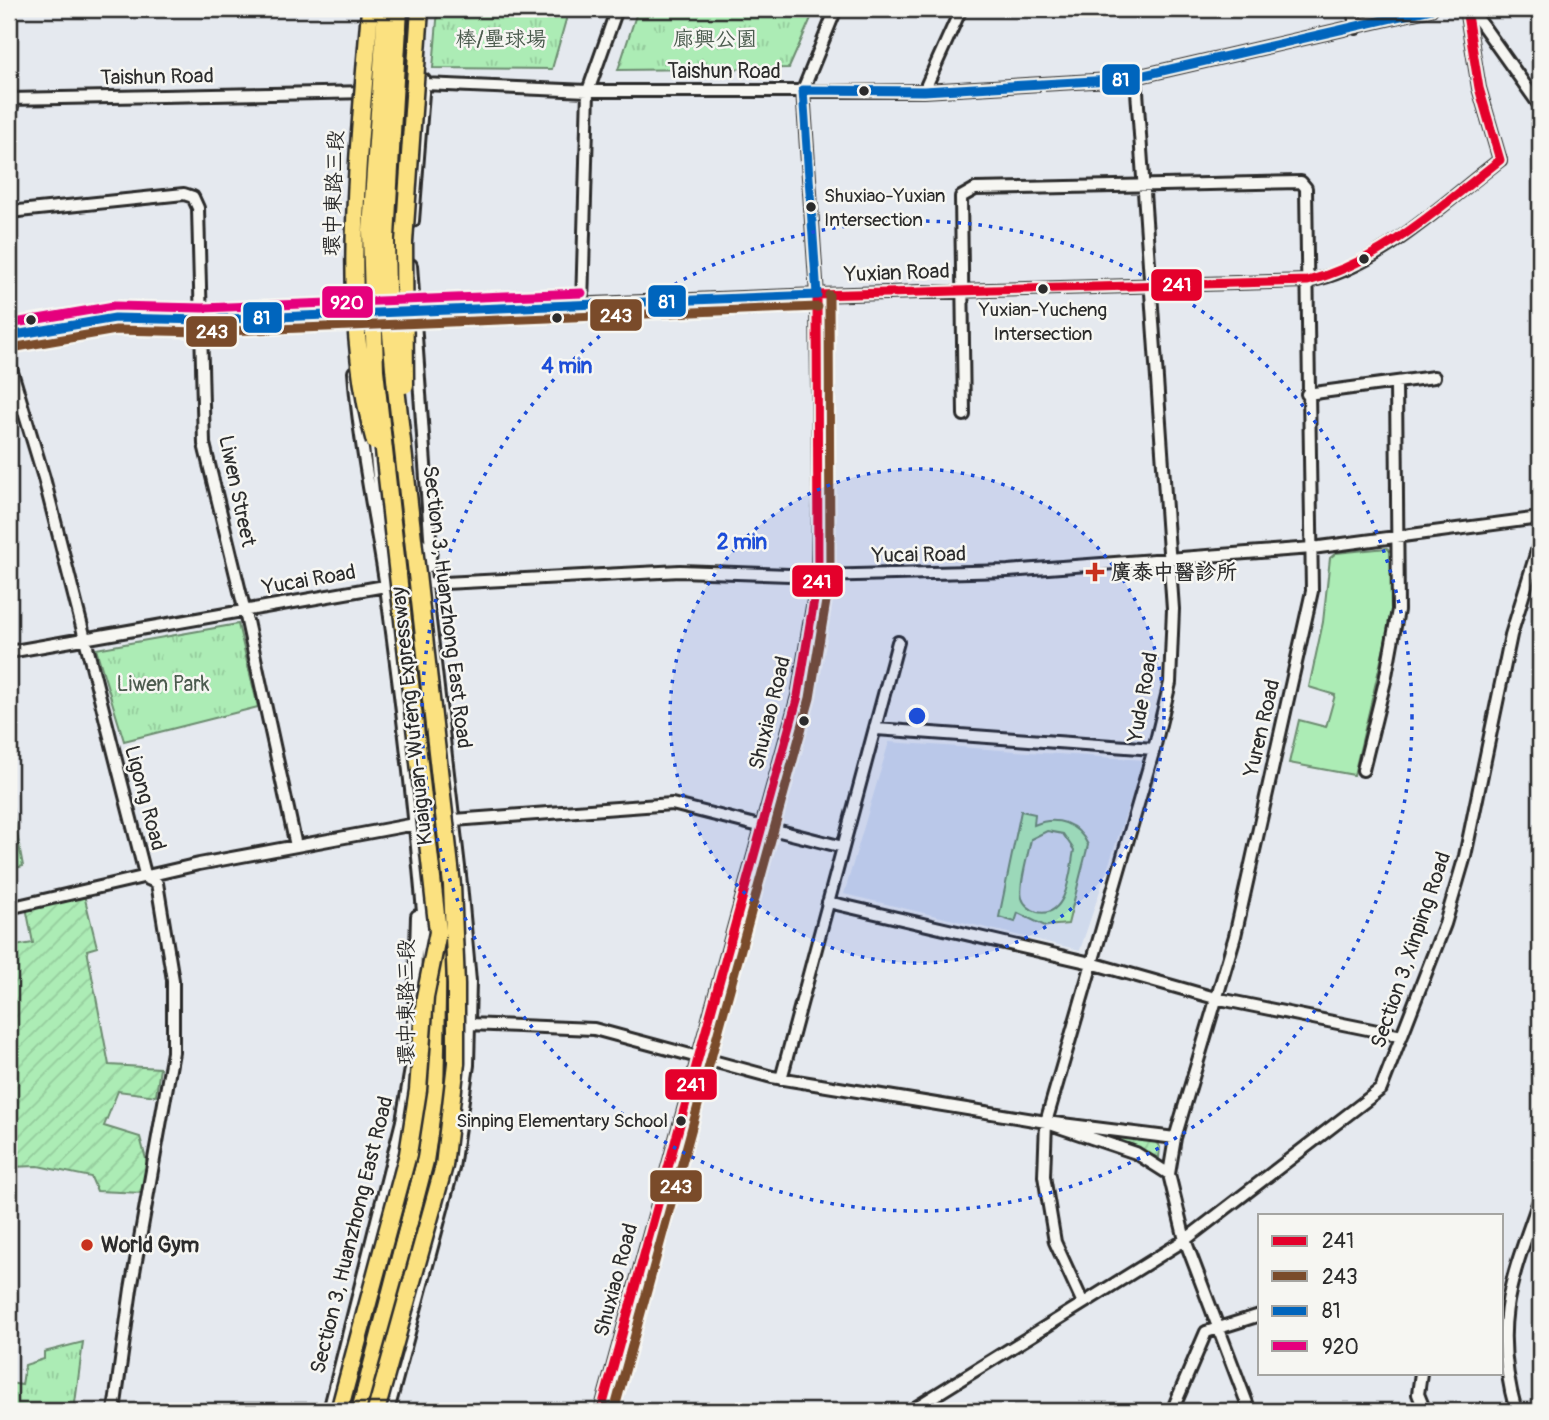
<svg xmlns="http://www.w3.org/2000/svg" width="1549" height="1420" font-family="Pangolin,'LXGW WenKai TC',sans-serif">
  <defs>
    <pattern id="forest-crowns" width="20" height="18" patternUnits="userSpaceOnUse" patternTransform="scale(1.75)"><rect width="20" height="18" fill="#acecb5"/><path d="M2 6a3 3 0 1 1 6 0M12 15a3 3 0 1 1 6 0" fill="none" stroke="#94cb9c"/></pattern>
    <pattern id="park-tufts" width="24" height="20" patternUnits="userSpaceOnUse" patternTransform="scale(1.75)"><rect width="24" height="20" fill="#acecb5"/><path d="M3 7l-1-3M5 7V3M7 7l1-3M15 17l-1-3M17 17v-4M19 17l1-3" fill="none" stroke="#94cb9c"/></pattern>
    <pattern id="garden-furrows" width="10" height="10" patternUnits="userSpaceOnUse" patternTransform="scale(1.75)"><rect width="10" height="10" fill="#acecb5"/><path d="M-1 1l2-2M0 10L10 0M9 11l2-2" fill="none" stroke="#94cb9c"/></pattern>
  </defs>
  <rect width="100%" height="100%" fill="#e5e9ef"/>
  <filter id="ink" filterUnits="userSpaceOnUse"><feTurbulence type="fractalNoise" baseFrequency=".0143" numOctaves="2"/><feDisplacementMap in="SourceGraphic" scale="14" xChannelSelector="R" yChannelSelector="G"/><feConvolveMatrix kernelMatrix="1 2 1 2 8 2 1 2 1" color-interpolation-filters="sRGB"/></filter>
  <g filter="url(#ink)">
    <path fill="#d0daec" d="M889 742 1144 760 1080 950 844 894Z"/>
    <path fill="#acecb5" stroke="#6c8c70" stroke-width="2" fill-rule="evenodd" d="M1387 548 1392 553V614L1354 775 1289 763 1299 720 1326 727 1335 695 1309 687 1323 622 1330 558 1336 553Z
      M1021 811 1035 814 1034 825C1056 815 1078 823 1088 845L1068 924 1045 926 1018 913 1015 922 999 917ZM1047 831 1063 834 1074 850C1070 870 1068 919 1037 912 1031 910 1024 905 1022 898 1018 887 1029 852 1031 839Z"/>
    <path fill="url(#forest-crowns)" stroke="#6c8c70" stroke-width="2" d="M9 791 23 866 9 870Z"/>
    <path fill="url(#park-tufts)" stroke="#6c8c70" stroke-width="2" d="M438 9H569L552 69 433 68Z
      M638 9H815L789 68 618 70Z
      M238 624 258 707 124 741 96 649Z
      M83 1342 74 1411H9V1383L22 1385 25 1365 44 1359V1352Z"/>
    <path fill="url(#garden-furrows)" stroke="#6c8c70" stroke-width="2" d="M84 895 97 947 87 950 109 1065 160 1068 156 1096 118 1091 104 1126 140 1137 147 1163 143 1193 97 1191 91 1177 38 1166 9 1167V947L33 943 26 907Z
      M1082 1129 1154 1140 1160 1147 1159 1158Z"/>
    <g fill="none" stroke-linecap="round" stroke-linejoin="round">
      <g stroke="#2b2b2b" stroke-width="16">
        <path id="minor" d="M1353 9 1356 28
          M1471 9 1540 106
          M389 89 424 84 588 91H924L1127 79 1431 9
          M924 91 961 9
          M9 99 370 92
          M9 116 14 99
          M9 212 184 194 193 197 198 208 204 444 245 612 296 846
          M413 221 424 80
          M394 236 410 39
          M362 241 367 138
          M362 264 366 353
          M411 265 431 550 429 566
          M582 305 588 91 617 9
          M398 312 817 295 1308 281C1375 270 1446 201 1500 160L1479 88 1466 9
          M9 336 100 319 203 320 379 313
          M9 362 44 478 146 878 157 883 173 980V1052L131 1289 114 1411
          M354 372C359 444 375 515 386 587 403 712 418 838 427 963
          M1307 394 1434 377
          M964 415 961 197 975 189 1301 182 1306 188 1312 591 1235 936 1175 1138 1169 1174 1185 1240 1250 1411
          M374 435 384 541
          M9 652 385 586 680 571 818 576 1008 571 1312 548 1540 518
          M876 729 1154 749
          M1363 770 1385 681 1398 610 1396 383
          M454 820 672 804 843 847
          M828 902 1091 963 1215 998 1402 1036
          M9 908 199 864 415 824
          M469 1024 594 1029 772 1077 1046 1122 1175 1138
          M781 1079 898 642
          M1053 1125 1136 1153 1169 1174
          M1083 1303 1055 1242 1044 1176 1046 1122 1154 749 1170 683 1173 609 1136 77
          M1421 1373 1418 1394 1425 1411
          M329 1411 402 1121 413 1057 417 916
          M388 1411 453 1168 468 1065 470 981 461 884 421 544
          M601 1411 798 696 818 576 819 498 817 295 803 90 836 9
          M910 1411 1185 1240 1381 1089 1445 924 1465 856 1511 635 1540 541
          M1172 1411 1206 1332 1260 1315
          M1516 1411C1491 1323 1511 1280 1540 1198"/>
      </g>
      <g stroke="#2b2b2b" stroke-width="21">
        <path id="highway" d="M360 1411 425 1161 435 1095 438 952"/>
      </g>
      <use href="#minor" stroke="#f6f6f2" stroke-width="10"/>
      <use href="#highway" stroke="#fbe180" stroke-width="16"/>
      <g stroke="#2b2b2b" stroke-width="21" stroke-linecap="butt">
        <path id="highway-bridge" d="M370 9C360 145 338 309 375 442
          M405 385 404 242 420 9
          M339 1411 408 1154 418 1090 425 997 438 932 375 370 371 230 386 9
          M376 1411 444 1166 456 1063V985L452 885 395 379 387 288 386 238 399 9"/>
      </g>
      <use href="#highway-bridge" stroke="#fbe180" stroke-width="16"/>
      <g stroke="#f6f6f2" stroke-width="14">
        <path id="bus-1" d="M1466 9 1479 88 1500 160
          M817 295 1308 281C1383 261 1440 207 1500 160
          M601 1411 798 696 818 576 817 295"/>
      </g>
      <g stroke="#f6f6f2" stroke-width="14">
        <path id="bus-2" d="M11 348 116 330 203 332 818 307
          M614 1411 810 698 830 577 829 295"/>
      </g>
      <g stroke="#f6f6f2" stroke-width="14">
        <path id="bus-3" d="M803 90 924 91 1127 79 1431 9
          M803 90 817 295
          M9 336 115 318 203 320 817 295"/>
      </g>
      <g stroke="#f6f6f2" stroke-width="14">
        <path id="bus-4" d="M9 324 114 306 203 308 582 293"/>
      </g>
      <use href="#bus-1" stroke="#e4002b" stroke-width="9"/>
      <use href="#bus-2" stroke="#7a4b2a" stroke-width="9"/>
      <use href="#bus-3" stroke="#0065bd" stroke-width="9"/>
      <use href="#bus-4" stroke="#e5007d" stroke-width="9"/>
    </g>
  </g>
  <circle cx="917" cy="716" r="247" fill="#1d4ed8" fill-opacity=".12"/>
  <g fill="none" stroke="#1d4ed8" stroke-width="3.5" stroke-dasharray="3.5 7">
    <circle cx="917" cy="716" r="247"/>
    <circle cx="917" cy="716" r="495"/>
  </g>
  <g fill="#2b2b2b" stroke="#f6f6f2" stroke-width="2.5">
    <circle cx="864" cy="91" r="6"/>
    <circle cx="811" cy="207" r="6"/>
    <circle cx="1364" cy="259" r="6"/>
    <circle cx="1043" cy="289" r="6"/>
    <circle cx="557" cy="318" r="6"/>
    <circle cx="31" cy="320" r="6"/>
    <circle cx="804" cy="721" r="6"/>
    <circle cx="681" cy="1121" r="6"/>
  </g>
  <g fill="#c8321e" stroke="#f6f6f2" stroke-width="2.5">
    <path d="M1091.5 561.5h7v7h7v7h-7v7h-7v-7h-7v-7h7z"/>
    <circle cx="87" cy="1245" r="7"/>
  </g>
  <g text-anchor="middle" dominant-baseline="central" stroke-width="5" stroke-linejoin="round" paint-order="stroke">
    <g font-size="19" fill="#2b2b2b" stroke="#f6f6f2" text-anchor="start">
      <text x="824" y="196">Shuxiao-Yuxian<tspan x="824" dy="24">Intersection</tspan></text>
      <text x="1043" y="310" text-anchor="middle">Yuxian-Yucheng<tspan x="1043" dy="24">Intersection</tspan></text>
      <text x="668" y="1121" text-anchor="end">Sinping Elementary School</text>
    </g>
    <g font-size="21" fill="#4b5b4e" stroke="#f6f6f2">
      <text x="501" y="39">棒/壘球場</text>
      <text x="715" y="39">廊興公園</text>
      <text x="163" y="684">Liwen Park</text>
    </g>
    <g font-size="21" fill="#2b2b2b" stroke="#f6f6f2">
      <text x="724" y="71">Taishun Road</text>
      <text transform="translate(157 77) rotate(-1)">Taishun Road</text>
      <text transform="translate(334 193) rotate(-88)">環中東路三段</text>
      <text transform="translate(897 273) rotate(-2)">Yuxian Road</text>
      <text transform="translate(237 491) rotate(78)">Liwen Street</text>
      <text transform="translate(919 555) rotate(-1)">Yucai Road</text>
      <text transform="translate(309 580) rotate(-10)">Yucai Road</text>
      <text transform="translate(447 607) rotate(83)">Section 3, Huanzhong East Road</text>
      <text transform="translate(1143 697) rotate(-80)">Yude Road</text>
      <text transform="translate(770 713) rotate(-76)">Shuxiao Road</text>
      <text transform="translate(412 716) rotate(-96)">Kuaiguan-Wufeng Expressway</text>
      <text transform="translate(1262 728) rotate(-77)">Yuren Road</text>
      <text transform="translate(145 798) rotate(75)">Ligong Road</text>
      <text transform="translate(1411 950) rotate(-71)">Section 3, Xinping Road</text>
      <text transform="translate(406 1002) rotate(-90)">環中東路三段</text>
      <text transform="translate(352 1235) rotate(-76)">Section 3, Huanzhong East Road</text>
      <text transform="translate(616 1280) rotate(-75)">Shuxiao Road</text>
    </g>
    <g font-size="21" font-weight="bold" fill="#2b2b2b" stroke="#f6f6f2" text-anchor="start">
      <text x="1111" y="572">廣泰中醫診所</text>
      <text x="101" y="1245">World Gym</text>
    </g>
  </g>
  <circle cx="917" cy="716" r="10" fill="#1d4ed8" stroke="#f6f6f2" stroke-width="3.5"/>
  <g font-size="21" text-anchor="middle" font-weight="bold" fill="#1d4ed8" stroke="#f6f6f2" stroke-width="5" stroke-linejoin="round" paint-order="stroke">
    <text x="567" y="373">4 min</text>
    <text x="742" y="549">2 min</text>
  </g>
  <g stroke="#f6f6f2" stroke-width="2.5">
    <rect x="1101" y="63" width="40" height="33" rx="7" fill="#0065bd"/>
    <rect x="1150" y="268" width="53" height="34" rx="7" fill="#e4002b"/>
    <rect x="647" y="284" width="40" height="34" rx="7" fill="#0065bd"/>
    <rect x="321" y="285" width="53" height="34" rx="7" fill="#e5007d"/>
    <rect x="589" y="298" width="54" height="34" rx="7" fill="#7a4b2a"/>
    <rect x="242" y="301" width="41" height="33" rx="7" fill="#0065bd"/>
    <rect x="185" y="315" width="53" height="33" rx="7" fill="#7a4b2a"/>
    <rect x="791" y="564" width="53" height="34" rx="7" fill="#e4002b"/>
    <rect x="664" y="1068" width="54" height="33" rx="7" fill="#e4002b"/>
    <rect x="649" y="1169" width="54" height="34" rx="7" fill="#7a4b2a"/>
  </g>
  <g font-size="19" text-anchor="middle" font-weight="bold" fill="#fff">
    <text x="1121" y="86">81</text>
    <text x="1177" y="291">241</text>
    <text x="667" y="308">81</text>
    <text x="347" y="309">920</text>
    <text x="616" y="322">243</text>
    <text x="262" y="324">81</text>
    <text x="212" y="338">243</text>
    <text x="817" y="588">241</text>
    <text x="691" y="1091">241</text>
    <text x="676" y="1193">243</text>
  </g>
  <rect width="1549" height="1420" fill="none" stroke="#f6f6f2" stroke-width="35"/>
  <rect x="18" y="18" width="1514" height="1385" fill="none" stroke="#2b2b2b" stroke-width="2.5" filter="url(#ink)"/>
  <rect x="1258" y="1214" width="245" height="161" fill="#f6f6f2" stroke="#a5a5a2" stroke-width="2"/>
  <rect x="1272" y="1236" width="35" height="10" fill="#e4002b" stroke="#a5a5a2" stroke-width="2"/>
  <text x="1322" y="1248" font-size="21" fill="#2b2b2b">241</text>
  <rect x="1272" y="1271" width="35" height="10" fill="#7a4b2a" stroke="#a5a5a2" stroke-width="2"/>
  <text x="1322" y="1284" font-size="21" fill="#2b2b2b">243</text>
  <rect x="1272" y="1306" width="35" height="10" fill="#0065bd" stroke="#a5a5a2" stroke-width="2"/>
  <text x="1322" y="1318" font-size="21" fill="#2b2b2b">81</text>
  <rect x="1272" y="1341" width="35" height="10" fill="#e5007d" stroke="#a5a5a2" stroke-width="2"/>
  <text x="1322" y="1354" font-size="21" fill="#2b2b2b">920</text>
</svg>
